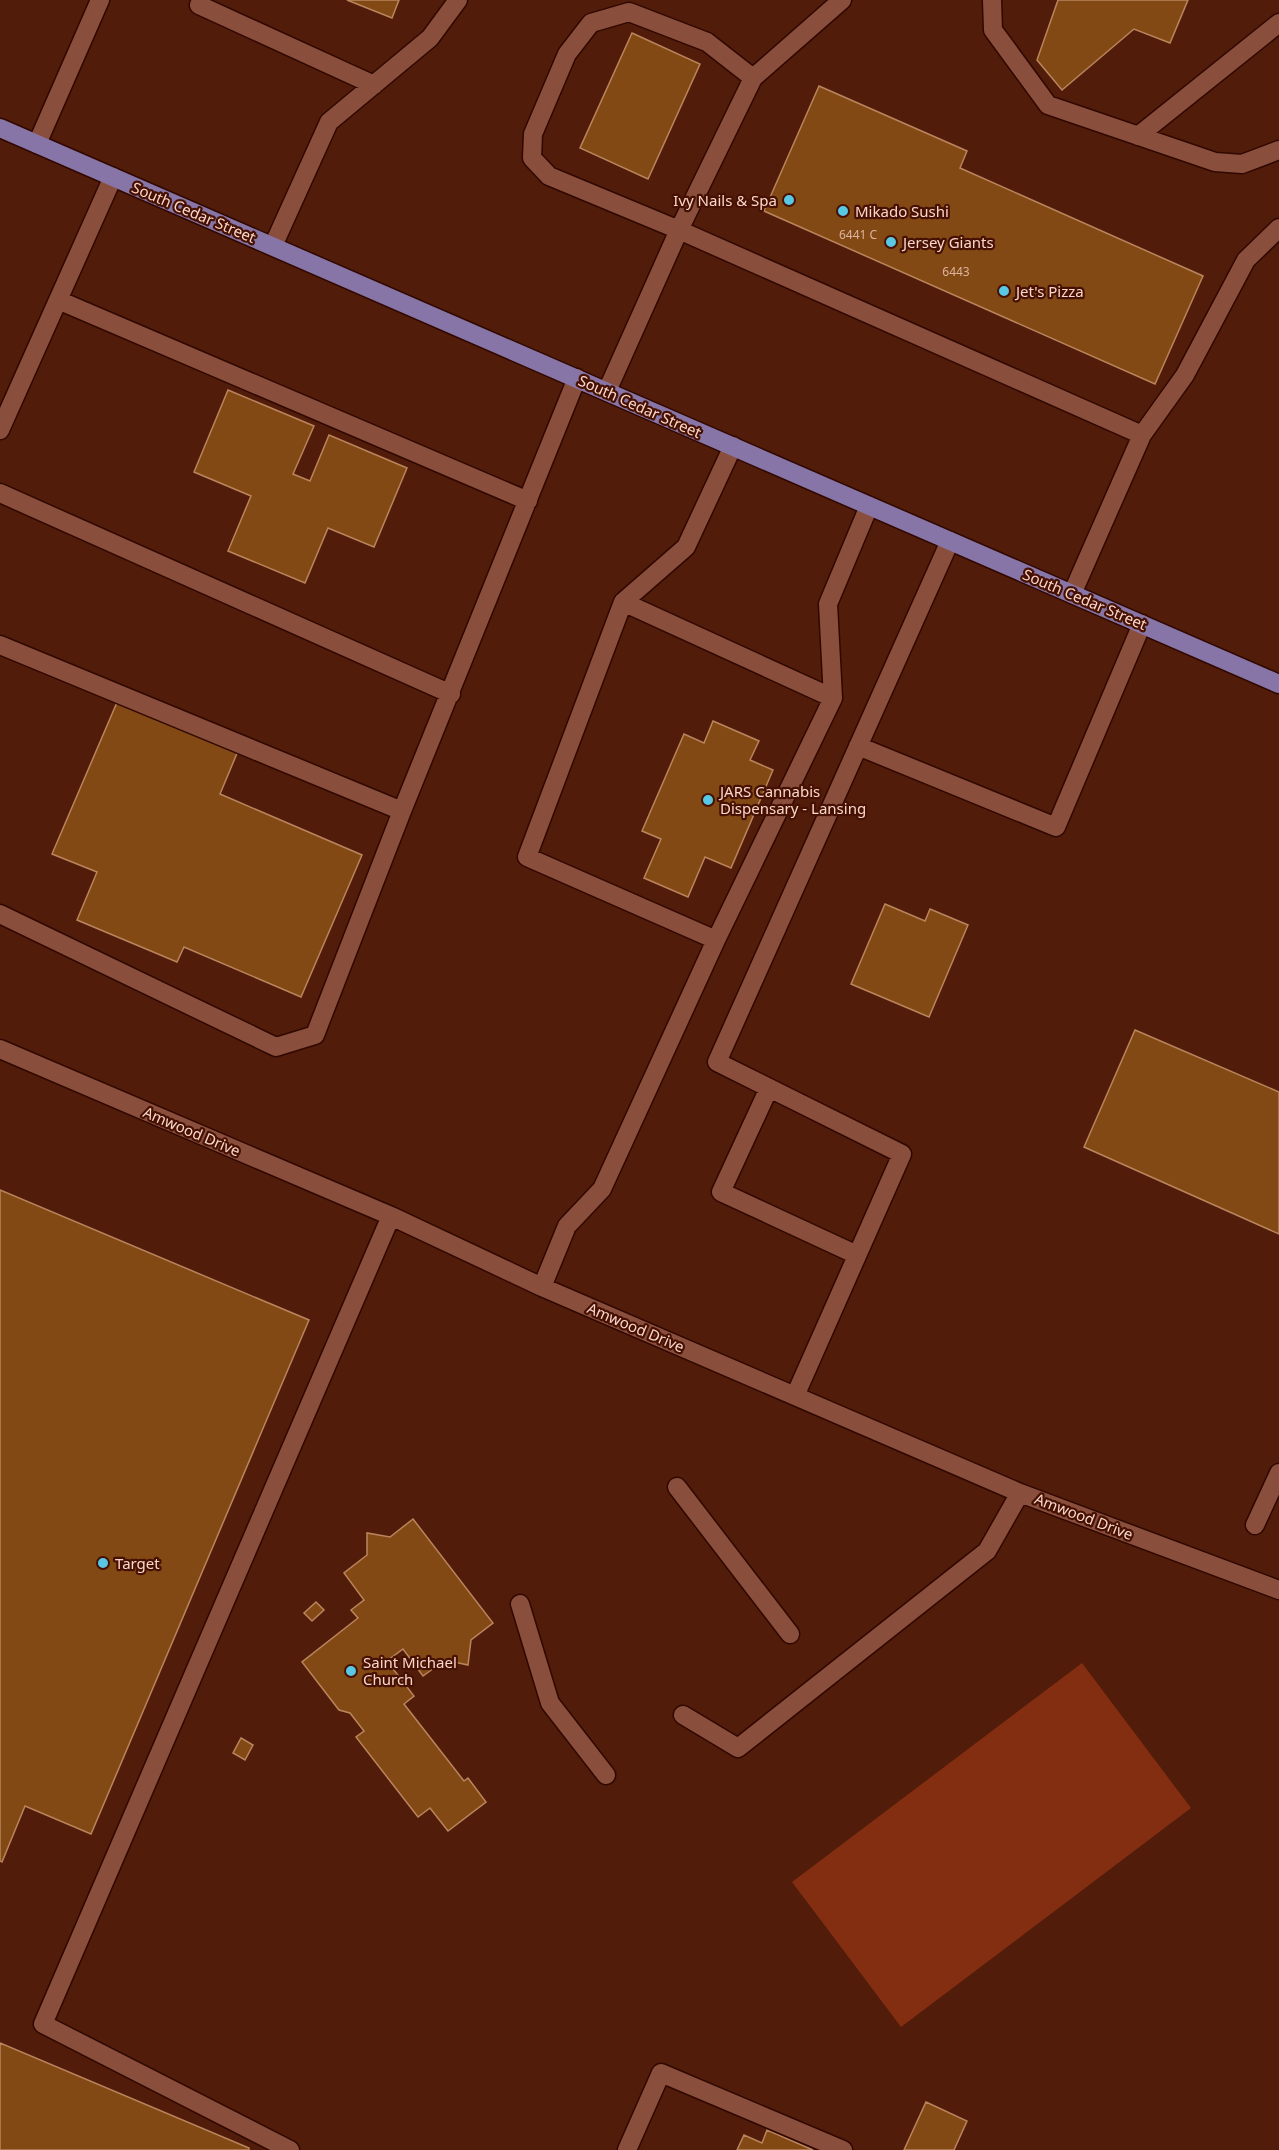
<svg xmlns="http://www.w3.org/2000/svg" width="1279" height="2150" font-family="'Noto Sans',sans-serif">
  <rect width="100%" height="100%" fill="#521c0b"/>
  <path fill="#832d11" d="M1082 1663 1191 1808 901 2027 792 1882Z"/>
  <path fill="#834915" stroke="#ba855d" stroke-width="1.5" d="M347 0H399L392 18Z
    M1058 0H1188L1170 43 1134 29 1062 90 1037 60Z
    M632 33 700 64 648 179 580 148Z
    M819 86 967 151 960 168 1203 276 1155 384 764 211Z
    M228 390 314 426 293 474 310 481 329 435 407 468 374 547 328 528 305 583 228 551 251 496 194 472Z
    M118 700 238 751 220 794 362 855 301 997 184 947 177 962 77 920 97 872 52 854Z
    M713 721 759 741 750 760 773 770 731 868 705 857 688 897 644 878 661 839 642 831 684 734 704 743Z
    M885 904 925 921 930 909 968 925 929 1017 851 984Z
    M1135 1030 1279 1092V1234L1084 1147Z
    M0 1190 309 1320 91 1834 25 1806 2 1862 0 1861Z
    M413 1519 493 1623 471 1640 468 1665 445 1660 423 1676 403 1649 387 1661 414 1696 404 1704 464 1781 468 1778 486 1802 448 1831 430 1808 418 1817 356 1737 364 1731 350 1713 339 1710 302 1662 358 1618 351 1610 364 1600 344 1573 367 1555V1533L390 1537Z
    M316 1602 324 1610 312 1621 304 1613Z
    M241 1738 253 1745 245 1760 233 1753Z
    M0 2043 249 2148V2150H0Z
    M926 2102 967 2121 954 2150H904Z
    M767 2130 813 2150H737L744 2135 762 2143Z"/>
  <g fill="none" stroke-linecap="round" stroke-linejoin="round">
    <g stroke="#300800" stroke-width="21">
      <path id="minor" d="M992 0 993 30 1048 105 1215 162 1242 164 1279 150
        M199 5 374 85
        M753 78 707 42 629 12 591 23 567 54 533 134 532 158 549 176 679 230 1142 435
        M1138 136 1279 23
        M37 144 100 0
        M273 246 329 122 430 38 458 0
        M58 300 528 501
        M607 391 679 230 753 78 842 0
        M0 430 113 177
        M0 493 451 694
        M1072 594 1142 435 1185 375 1246 260 1279 228
        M623 602 833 698
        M0 645 402 811
        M858 746 1056 827 1142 624
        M0 914 276 1047 315 1035 402 811 577 378
        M716 940 527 857 623 602 686 547 733 446
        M0 1049 391 1216 542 1287 1020 1493 1279 1590
        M769 1088 721 1192 857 1255
        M542 1287 567 1226 602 1189 716 940 833 698 828 604 869 506
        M795 1396 902 1154 717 1062 950 541
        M677 1487 790 1634
        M1255 1525 1279 1473
        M520 1604 550 1703 606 1775
        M683 1715 738 1748 987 1551 1020 1493
        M290 2150 43 2024 391 1216
        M627 2150 661 2073 843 2150"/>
    </g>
    <g stroke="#300800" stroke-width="21">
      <path id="major" d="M0 128 1279 684"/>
    </g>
    <use href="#minor" stroke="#894e3c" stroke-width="18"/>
    <use href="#major" stroke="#8775a7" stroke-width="18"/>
  </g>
  <g fill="#59c8e5" stroke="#461102" stroke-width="2">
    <circle cx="789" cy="200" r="6"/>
    <circle cx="843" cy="211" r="6"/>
    <circle cx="891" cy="242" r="6"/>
    <circle cx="1004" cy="291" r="6"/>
    <circle cx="708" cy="800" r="6"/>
    <circle cx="103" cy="1563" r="6"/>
    <circle cx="351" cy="1671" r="6"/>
  </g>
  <g text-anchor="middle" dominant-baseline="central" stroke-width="4.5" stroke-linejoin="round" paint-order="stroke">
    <g font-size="12" fill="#dcb39e">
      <text x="858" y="234">6441 C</text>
      <text x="956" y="271">6443</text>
    </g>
    <g font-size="15" fill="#fad6cb" stroke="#461102" text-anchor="start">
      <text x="777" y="200" text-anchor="end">Ivy Nails &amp; Spa</text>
      <text x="855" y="211">Mikado Sushi</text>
      <text x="903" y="242">Jersey Giants</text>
      <text x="1016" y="291">Jet's Pizza</text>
      <text x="720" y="791">JARS Cannabis<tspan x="720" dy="17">Dispensary - Lansing</tspan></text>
      <text x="115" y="1563">Target</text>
      <text x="363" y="1662">Saint Michael<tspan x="363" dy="17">Church</tspan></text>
    </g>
    <g font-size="15" fill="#fad6cb" stroke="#461102">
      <text transform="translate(194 212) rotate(23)">South Cedar Street</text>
      <text transform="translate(640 406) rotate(24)">South Cedar Street</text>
      <text transform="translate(1085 599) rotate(23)">South Cedar Street</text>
      <text transform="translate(192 1131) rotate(23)">Amwood Drive</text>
      <text transform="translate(636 1327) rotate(23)">Amwood Drive</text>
      <text transform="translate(1084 1516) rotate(21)">Amwood Drive</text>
    </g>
  </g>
</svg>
